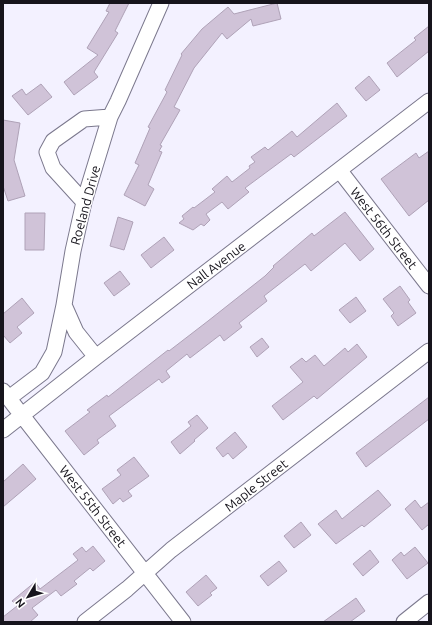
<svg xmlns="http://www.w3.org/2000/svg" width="432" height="625" font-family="Ubuntu,sans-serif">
  <rect width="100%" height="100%" fill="#f3f1ff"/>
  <path fill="#d0c3d8" stroke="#afa2b7" d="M110 3H129L115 31 118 33 94 72 98 77 74 95 64 82 98 55 87 48 109 12 106 11Z
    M277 3 281 19 253 26 251 19 227 39 222 33 194 68 174 107 180 110 160 145 162 146 159 151 162 152 148 185 154 189 145 206 124 195 139 165 135 163 150 128 148 127 167 92 165 90 182 55 181 54 202 29 228 7 234 14Z
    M429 26V51L397 77 387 63 416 40 414 38Z
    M369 76 380 90 366 101 355 88Z
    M41 84 52 97 28 115 12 96 22 89 26 95Z
    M337 103 347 116 294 157 291 154 245 188 249 192 228 209 222 202 206 214 210 220 204 226 201 224 193 230 179 223 184 219 182 216 193 207 194 208 215 192 212 189 227 176 232 182 250 168 249 166 255 162 251 157 265 147 268 150 292 131 297 137Z
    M3 120 20 123 14 160 25 196 8 201 3 186Z
    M429 151V200L409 216 381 179 416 153 419 158Z
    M345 212 374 249 360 261 345 243 311 271 305 264 264 296 267 301 239 323 242 327 224 341 220 335 190 358 187 354 166 371 170 377 162 383 159 379 109 416 116 426 97 440 99 443 84 455 65 431 90 412 87 410 107 395 108 397 168 350 169 351 208 321 265 276 274 267 273 266 312 233 314 236Z
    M25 213H45L44 250H25Z
    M118 217 133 222 124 250 110 246Z
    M164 237 174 250 151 268 141 255Z
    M120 271 130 284 114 296 104 283Z
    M400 286 410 300 408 302 416 313 398 326 391 316 394 313 383 299Z
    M356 297 366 311 350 323 339 310Z
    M22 298 34 313 17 327 22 333 10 343 3 335V314Z
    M262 338 269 347 257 357 250 347Z
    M357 344 367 357 317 399 314 396 283 420 272 406 303 382 290 367 302 358 306 362 315 355 324 366 345 348 348 352Z
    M429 397V419L366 467 356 453Z
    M197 415 208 428 194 440 195 441 180 454 171 442 191 426 188 422Z
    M235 432 247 447 233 459 228 453 223 457 216 448Z
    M134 457 149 476 128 491 132 496 123 502 120 498 113 504 102 489 121 475 117 470Z
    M23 464 36 479 3 507V482Z
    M378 490 391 505 364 527 362 525 336 544 318 524 336 510 342 519Z
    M415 500 421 508 429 502V524L422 530 405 509Z
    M301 522 311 535 294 548 284 536Z
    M93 546 105 561 93 571 90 568 74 581 77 584 61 596 56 590 32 608 38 615 30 622H3V617L17 606 12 601 35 582 40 589 78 560 73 554 82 547 86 552Z
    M415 547 428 563 407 579 392 560 401 552 404 556Z
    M370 550 379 562 363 576 353 564Z
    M279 561 287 571 268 586 260 576Z
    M206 575 217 588 210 593 212 595 198 606 186 592Z
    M356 598 365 611 350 622H323Z"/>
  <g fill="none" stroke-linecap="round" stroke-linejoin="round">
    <g stroke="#7b788d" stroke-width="17">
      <path id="minor" d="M340 171 429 286
        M84 202 53 168 47 152 53 141 84 119 110 117
        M64 305 76 332 96 357
        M3 391 183 622
        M9 398 42 373 54 352 64 305 73 251 84 202 110 117 118 101 161 3
        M3 430 96 357 429 101
        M85 622 127 589 171 550 429 351
        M404 622 429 602"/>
    </g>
    <use href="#minor" stroke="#fff" stroke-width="15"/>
  </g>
  <g text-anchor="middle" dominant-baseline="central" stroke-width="3" stroke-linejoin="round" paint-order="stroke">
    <g font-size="13" fill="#16141c" stroke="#fff">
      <text transform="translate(85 205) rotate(-75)">Roeland Drive</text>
      <text transform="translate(384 228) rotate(52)">West 56th Street</text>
      <text transform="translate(216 265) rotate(-37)">Nall Avenue</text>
      <text transform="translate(256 485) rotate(-38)">Maple Street</text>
      <text transform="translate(93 506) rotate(52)">West 55th Street</text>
    </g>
  </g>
  <rect width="432" height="625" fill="none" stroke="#16141c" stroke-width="8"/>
  <g transform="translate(28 597) rotate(232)" stroke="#ffffff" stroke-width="3" paint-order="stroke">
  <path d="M0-3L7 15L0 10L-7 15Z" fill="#16141c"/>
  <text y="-6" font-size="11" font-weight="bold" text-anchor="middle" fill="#16141c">N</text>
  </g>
</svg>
